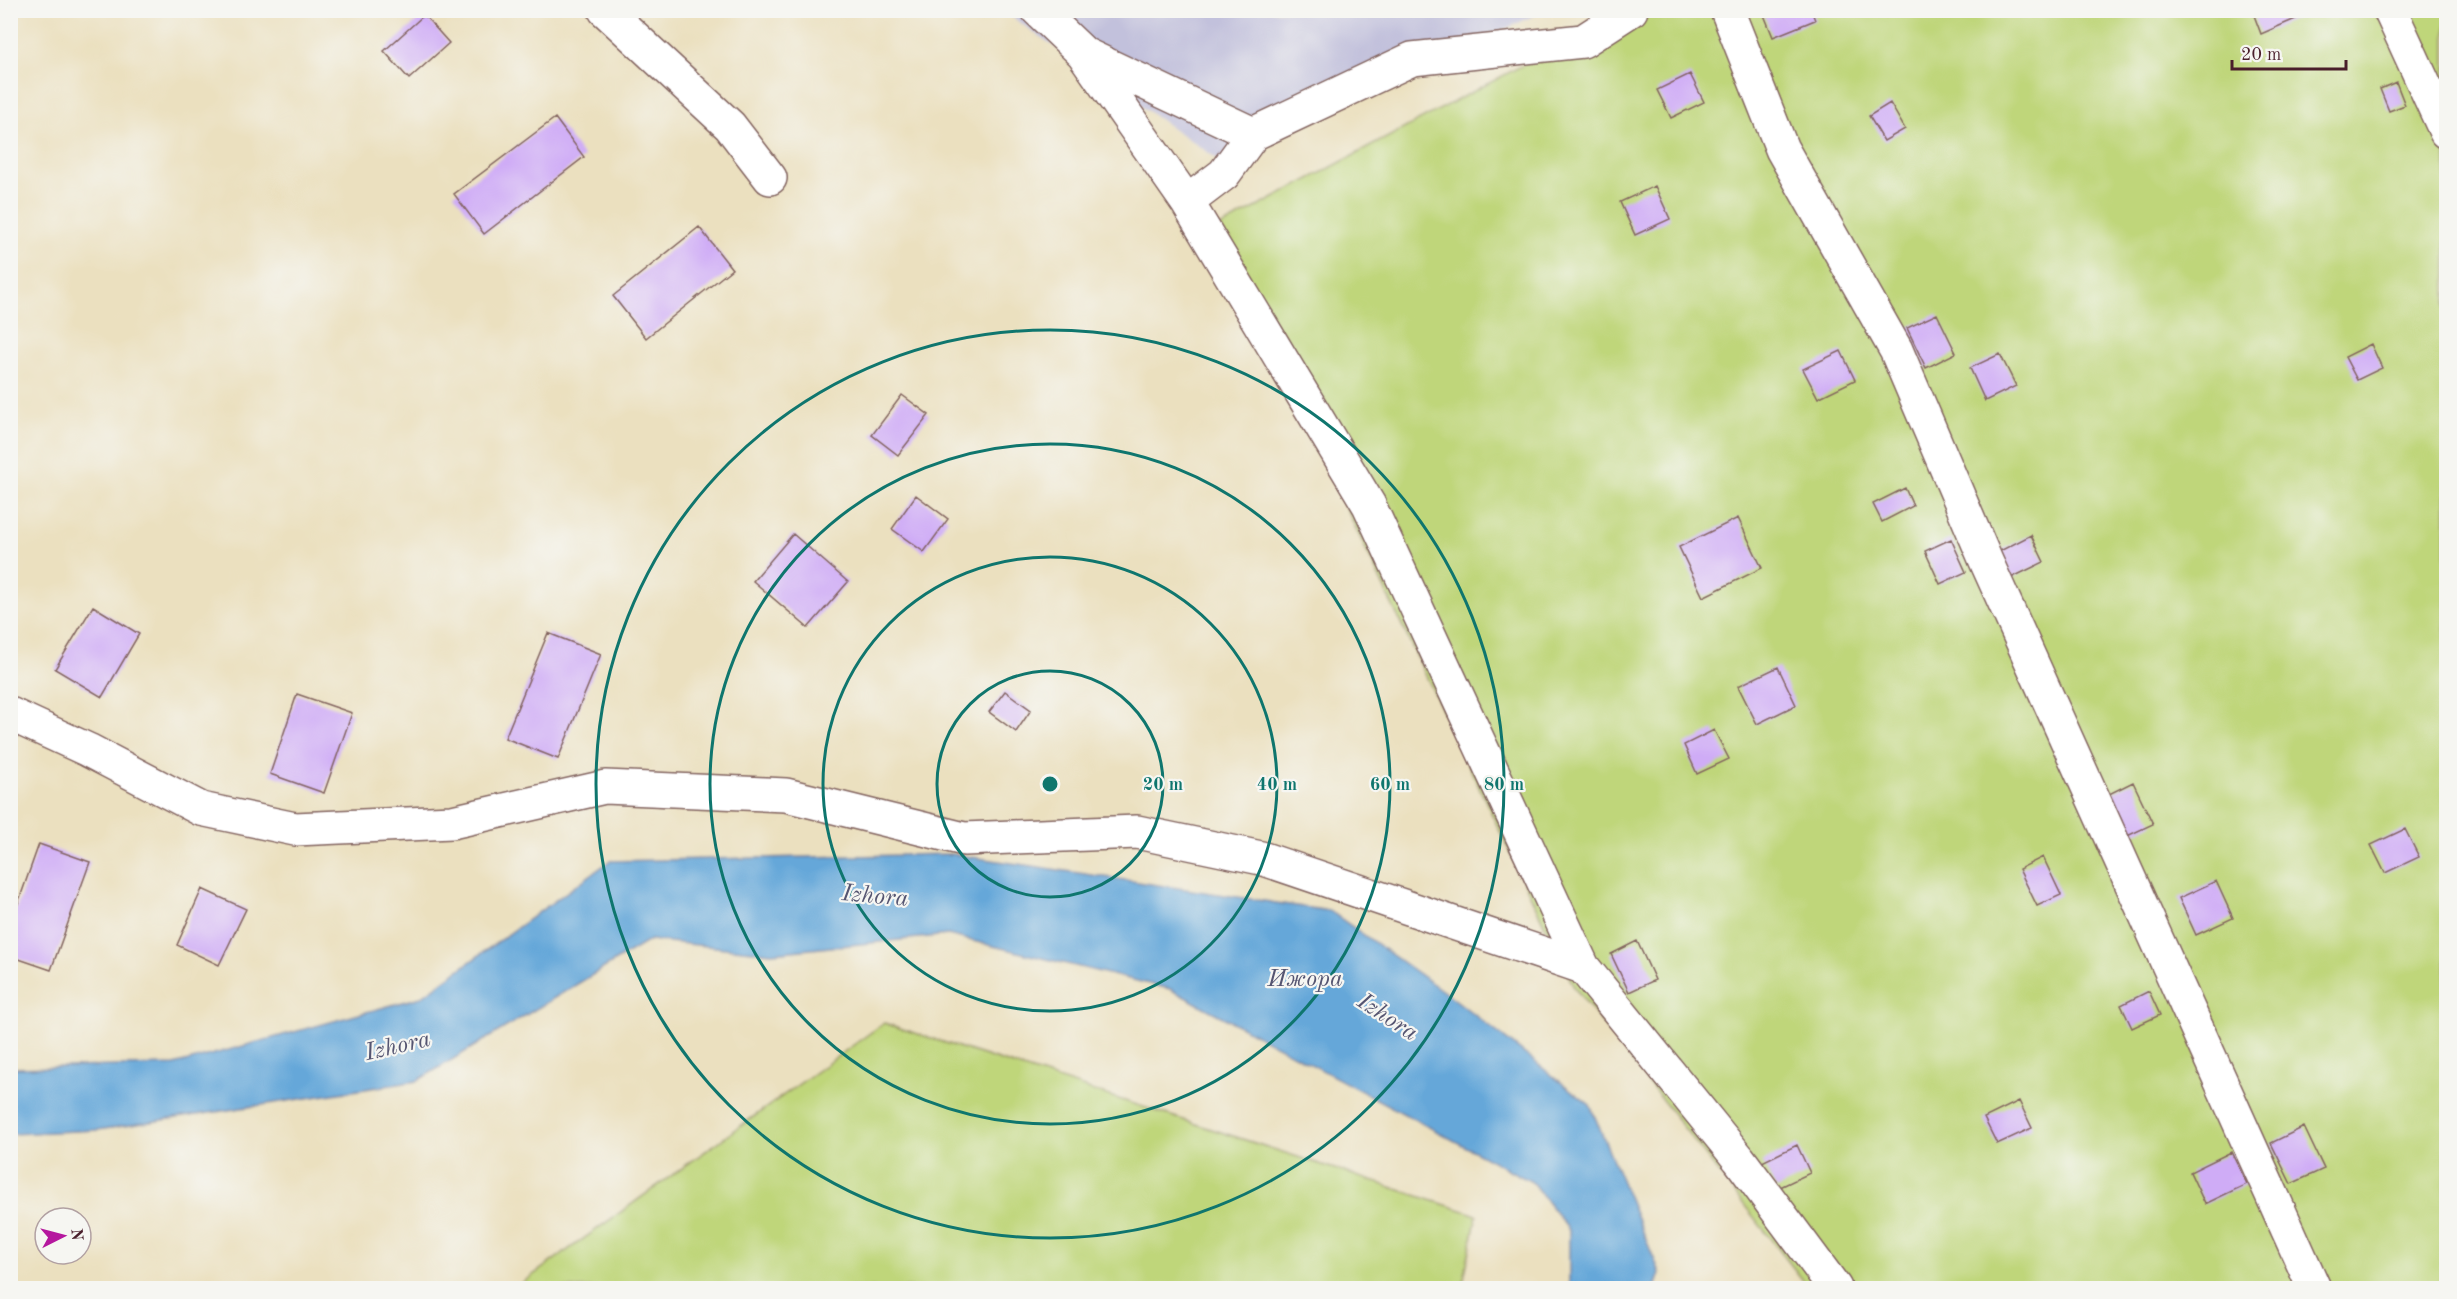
<svg xmlns="http://www.w3.org/2000/svg" width="2457" height="1299" font-family="'Old Standard TT',serif">
  <rect width="100%" height="100%" fill="#f6f6f2"/>
  <filter id="ink" filterUnits="userSpaceOnUse"><feTurbulence type="fractalNoise" baseFrequency=".0167" numOctaves="2"/><feDisplacementMap in="SourceGraphic" scale="12" xChannelSelector="R" yChannelSelector="G"/><feConvolveMatrix kernelMatrix="1 2 1 2 8 2 1 2 1" color-interpolation-filters="sRGB"/></filter>
  <filter id="wash" filterUnits="userSpaceOnUse"><feTurbulence type="fractalNoise" baseFrequency=".008" numOctaves="4" result="noise"/><feDisplacementMap in="SourceGraphic" scale="24" xChannelSelector="R" yChannelSelector="G"/><feGaussianBlur stdDeviation="1.35" result="paint"/><feColorMatrix in="noise" values="0 0 0 0 0 0 0 0 0 0 0 0 0 0 0 0 0 1.4 0 .05"/><feComposite in="paint" operator="in"/></filter>
  <g filter="url(#wash)">
    <rect width="100%" height="100%" fill="#ebe0bf"/>
    <path fill="#c2c1dc" d="M1003 11H1544L1219 160Z"/>
    <path fill="#bfd67a" stroke="#847a52" stroke-width="1.5" d="M1624 11H2446V1288H1809L1574 987 1214 230Z
      M884 1023 1477 1215 1462 1288H515Z"/>
    <path fill="#65a7d9" stroke="#586382" stroke-width="1.5" d="M952 854 1330 911 1457 1001 1590 1105 1660 1273 1655 1288H1569V1230L1532 1182 1170 989 948 935 772 953 650 940 417 1081 98 1130 11 1134V1068L174 1065 421 997 610 861Z"/>
    <g id="blocks">
      <path fill="#cfacf6" d="M1762 10H1811L1815 20 1773 37Z
        M2252 10H2297L2300 17 2261 34Z
        M424 15 449 43 409 79 384 51Z
        M1690 74 1704 102 1671 118 1657 90Z
        M2396 82 2405 105 2389 111 2380 89Z
        M1890 103 1905 129 1884 141 1869 116Z
        M555 118 584 157 484 234 454 194Z
        M1655 186 1670 219 1635 235 1620 202Z
        M699 227 732 269 646 338 613 296Z
        M1937 314 1956 353 1926 368 1907 328Z
        M2371 344 2382 368 2357 380 2345 357Z
        M1841 351 1855 380 1818 398 1803 369Z
        M2000 354 2016 386 1985 401 1970 368Z
        M902 395 929 415 898 455 872 435Z
        M1905 488 1913 506 1882 522 1873 504Z
        M916 495 948 519 924 552 892 529Z
        M1738 518 1762 568 1703 597 1679 547Z
        M793 534 848 582 808 628 753 581Z
        M2031 535 2044 562 2011 578 1998 552Z
        M1951 539 1966 572 1940 584 1925 551Z
        M93 606 139 634 102 697 55 669Z
        M548 633 601 654 558 759 505 738Z
        M1778 667 1796 705 1757 724 1738 686Z
        M1005 691 1031 710 1016 732 989 712Z
        M297 694 352 713 324 793 270 774Z
        M1714 730 1729 759 1697 774 1684 745Z
        M2133 782 2153 824 2123 838 2103 797Z
        M2405 829 2419 857 2385 873 2371 845Z
        M39 844 90 862 51 970 10 956V926Z
        M2043 857 2061 895 2037 906 2019 869Z
        M2216 881 2233 918 2196 935 2179 898Z
        M202 889 246 909 219 965 177 945Z
        M1637 941 1655 980 1629 992 1611 954Z
        M2149 991 2160 1015 2132 1028 2121 1005Z
        M2019 1101 2032 1128 1997 1144 1984 1118Z
        M2304 1127 2324 1169 2291 1184 2271 1143Z
        M1797 1145 1810 1173 1776 1189 1762 1162Z
        M2231 1152 2247 1184 2205 1204 2190 1172Z"/>
    </g>
  </g>
  <g filter="url(#ink)">
    <use href="#blocks" fill-opacity="0" stroke="#82635f" stroke-width="1.5"/>
    <g fill="none" stroke-linecap="round" stroke-linejoin="round">
      <g stroke="#82635f" stroke-width="36">
        <path id="minor" d="M605 10 730 126 770 178
          M1038 10 1083 53 1187 202 1369 505 1583 967 1739 1159 1835 1288
          M1727 10 1782 149 1896 350 1986 561 2314 1288
          M2390 10 2446 132
          M1084 54 1253 134
          M1187 202 1224 174 1253 134 1412 59 1583 41 1631 10
          M10 714 88 750 201 809 295 829 452 822 605 787 786 795 964 839 1137 832 1261 858 1583 967"/>
      </g>
      <use href="#minor" stroke="#fff" stroke-width="33"/>
    </g>
  </g>
  <g fill="none" stroke="#0f766e" stroke-width="3">
    <circle cx="1050" cy="784" r="113"/>
    <circle cx="1050" cy="784" r="227"/>
    <circle cx="1050" cy="784" r="340"/>
    <circle cx="1050" cy="784" r="454"/>
  </g>
  <g text-anchor="middle" dominant-baseline="central" stroke-width="4.5" stroke-linejoin="round" paint-order="stroke">
    <g font-size="24" font-style="italic" fill="#555571" stroke="#f6f6f2">
      <text transform="translate(875 897) rotate(5)">Izhora</text>
      <text x="1305" y="980">Ижора</text>
      <text transform="translate(1387 1018) rotate(33)">Izhora</text>
      <text transform="translate(398 1047) rotate(-13)">Izhora</text>
    </g>
  </g>
  <circle cx="1050" cy="784" r="9" fill="#0f766e" stroke="#f6f6f2" stroke-width="3"/>
  <g font-size="18" text-anchor="middle" font-weight="bold" fill="#0f766e" stroke="#f6f6f2" stroke-width="4.5" stroke-linejoin="round" paint-order="stroke">
    <text x="1163" y="790">20 m</text>
    <text x="1277" y="790">40 m</text>
    <text x="1390" y="790">60 m</text>
    <text x="1504" y="790">80 m</text>
  </g>
  <rect width="2457" height="1299" fill="none" stroke="#f6f6f2" stroke-width="36"/>
  <g transform="translate(63 1236) rotate(84)"><circle r="28" fill="#f6f6f2" stroke="#b1a0a2" stroke-width="1.5"/>
  <path d="M0-4.5L10 22L0 15L-10 22Z" fill="#b5179e"/>
  <text y="-9" font-size="16" font-weight="bold" text-anchor="middle" fill="#4a1f2b">N</text>
  </g>
  <path d="M2232 60v9h114v-9" fill="none" stroke="#4a1f2b" stroke-width="3"/>
  <text x="2241" y="60" font-size="18" fill="#4a1f2b" stroke="#f6f6f2" stroke-width="4.5" paint-order="stroke">20 m</text>
</svg>
